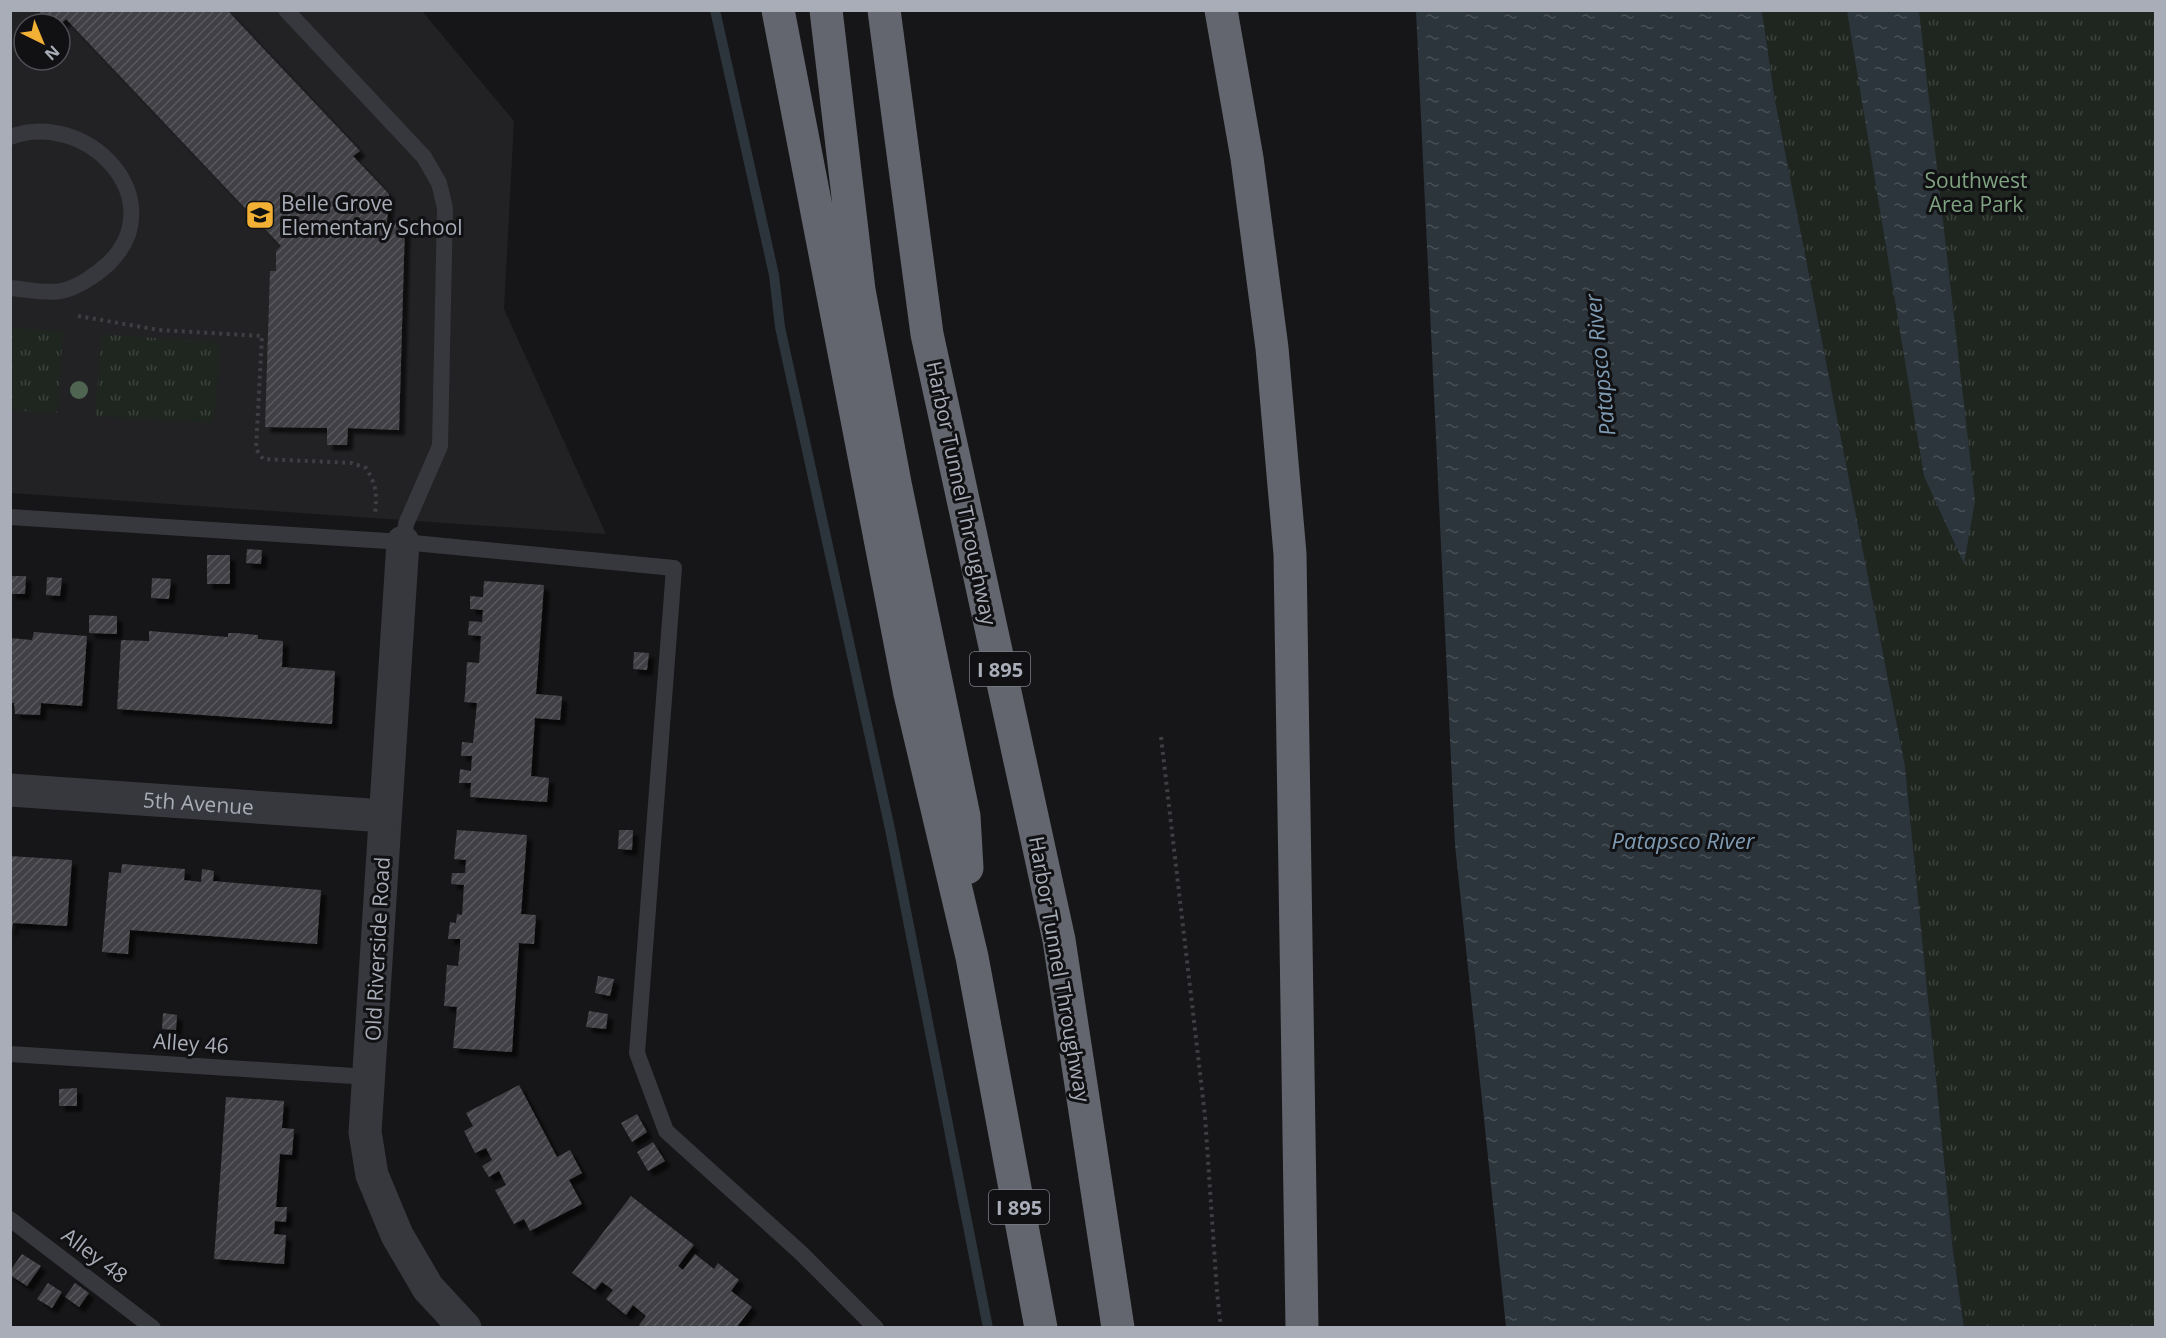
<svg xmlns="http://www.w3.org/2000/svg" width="2166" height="1338" font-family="'Open Sans',sans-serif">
  <defs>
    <pattern id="park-tufts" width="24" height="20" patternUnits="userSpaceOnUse" patternTransform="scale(1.5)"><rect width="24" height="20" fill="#1e261f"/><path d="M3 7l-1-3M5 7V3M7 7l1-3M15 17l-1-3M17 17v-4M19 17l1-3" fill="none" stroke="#3c433d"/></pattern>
    <pattern id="water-ripples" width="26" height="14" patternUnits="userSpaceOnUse" patternTransform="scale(1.5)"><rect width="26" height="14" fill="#2c353c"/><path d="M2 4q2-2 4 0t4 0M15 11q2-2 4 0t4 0" fill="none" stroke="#485056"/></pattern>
    <pattern id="building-hatch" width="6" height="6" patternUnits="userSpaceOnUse" patternTransform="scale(1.5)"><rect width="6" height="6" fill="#404145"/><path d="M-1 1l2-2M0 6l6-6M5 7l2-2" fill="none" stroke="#595a5e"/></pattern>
    <filter id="shadow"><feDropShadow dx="5.5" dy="5.5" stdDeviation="1.5" flood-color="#0009"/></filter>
  </defs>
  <rect width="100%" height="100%" fill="#161618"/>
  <path fill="#222225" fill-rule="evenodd" d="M10 11H422L514 121 504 309 606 534 11 493ZM24 24H60V60H24Z"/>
  <path fill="url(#park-tufts)" d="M1762 11H2155V1327H1964L1953 1250 1905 766 1775 100Z
    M10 328 63 331 57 414 11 410Z
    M102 334 220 343 214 423 95 416Z"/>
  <path fill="url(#water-ripples)" d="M1416 11H1762L1775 100 1905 766 1953 1250 1964 1327H1506L1455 845Z
    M1847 11H1919L1975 501 1964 564 1924 476Z"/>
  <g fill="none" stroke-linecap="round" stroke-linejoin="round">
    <path stroke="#2c353c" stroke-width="10" d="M715 10 774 275 780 327 890 829 988 1328"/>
  </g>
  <path fill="url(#building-hatch)" filter="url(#shadow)" d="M38 10H227L360 151 353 156 389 194 387 222 405 223 399 430 348 428 347 445H327V428L265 427 270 271H276V251L281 246 66 19 61 24H51Z
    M247 549 262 550 261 564 246 563Z
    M207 555H230V584H207Z
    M10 576H26L25 594H10Z
    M47 577 62 578 60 596 46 595Z
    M152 578 171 579 169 599 151 598Z
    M484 581 544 585 536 694 562 696V698L560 720 535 718 531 776 549 778 547 802 470 797 471 783H459L460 769 471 771 472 756H461L462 742 473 743 477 703 464 702 465 695 467 662 479 663 481 636 468 635 469 621 482 622 483 610 470 609V596L483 597Z
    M89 615 117 616V634L89 633Z
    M149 631 228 637V633H236L258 635V639L283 641 282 667 335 671 332 724 117 709 121 640 149 641Z
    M34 632 87 636 82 706 41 703 40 715 15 714 14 703H10V638L32 640Z
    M634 652 649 653 647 670 633 669Z
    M457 830 527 835 521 914 536 915 534 944 519 943 512 1052 453 1048 457 1007 444 1006 447 965 458 966 460 947V939H448L450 922 456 923 457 914 462 915 464 885 451 884 452 873H465L466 860 454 859Z
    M619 830H633L632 850 618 849Z
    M10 856 72 860 67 926 13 923 12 931H10Z
    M122 864 185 869 184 880 201 882 202 869 209 870 214 871 213 881 321 890 317 944 130 930 128 954 102 952 109 872 121 873Z
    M598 976 614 979 610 996 595 993Z
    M589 1011 608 1014 606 1029 586 1027Z
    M163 1013 177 1015 176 1030 162 1029Z
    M519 1085 557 1157 570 1150 582 1173 569 1180 582 1204 530 1231 524 1219 514 1224 495 1190 506 1185 499 1171 489 1177 482 1166 492 1160 486 1148 475 1153 464 1131 473 1126 466 1113Z
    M77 1088V1106H59V1089Z
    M226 1097 284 1101 282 1128 294 1129 292 1155 280 1154 276 1207H287L286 1222 275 1221 274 1234 286 1235 284 1264 214 1259Z
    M637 1114 647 1132 632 1142 621 1123Z
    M653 1142 665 1161 648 1171 637 1152Z
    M631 1196 694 1245 678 1266 683 1270 695 1254 714 1269 718 1263 739 1280 731 1291 752 1307 736 1328H642L639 1325 646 1316 633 1305 626 1315 606 1299 613 1290 602 1282 595 1290 572 1273Z
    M22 1254 41 1266 27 1286 10 1275V1271Z
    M48 1283 62 1292 52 1308 37 1299Z
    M75 1283 89 1293 79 1307 65 1297Z"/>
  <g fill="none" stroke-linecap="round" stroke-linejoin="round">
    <path stroke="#3d3f44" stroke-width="4" stroke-dasharray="3 4.5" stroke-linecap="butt" d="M78 316 159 330 262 336 256 449 263 459 352 463 366 468C377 486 377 494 375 515
      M1161 737 1205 1116 1217 1292 1221 1328"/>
    <path stroke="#37383d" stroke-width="16" d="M286 10 424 157 439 183 445 208 440 446 406 524 403 542
      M10 137C87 108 174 200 108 264 96 275 77 288 61 291 48 294 24 289 10 288
      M10 517 403 542 674 568 637 1053 666 1131 801 1253 876 1328
      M10 1054 369 1077
      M10 1219 153 1328"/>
    <g stroke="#37383d" stroke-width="33">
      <path d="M403 542 365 1132 372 1175 397 1235 428 1288 465 1328"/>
      <path id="s1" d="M10 790 385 816"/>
    </g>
    <path stroke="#63666e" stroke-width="33" d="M778 10 910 694 972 957 1041 1328
      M826 10 859 290 895 483 964 816 967 868
      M884 10 927 334 1059 940 1118 1328
      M1221 10 1247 158 1272 348 1290 554 1302 1328"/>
  </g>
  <circle fill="#506452" cx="79" cy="390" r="9"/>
  <defs>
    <g id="school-square" transform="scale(1.5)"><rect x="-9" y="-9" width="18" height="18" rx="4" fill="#f2b134" stroke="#111113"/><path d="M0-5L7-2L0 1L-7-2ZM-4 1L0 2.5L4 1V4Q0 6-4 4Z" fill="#111"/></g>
  </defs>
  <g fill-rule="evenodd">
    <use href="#school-square" x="260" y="215"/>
  </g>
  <g text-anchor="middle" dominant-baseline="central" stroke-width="6" stroke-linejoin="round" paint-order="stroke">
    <g fill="#111113" stroke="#7b7e86" stroke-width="1.5">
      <rect x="970" y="652" width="60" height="34" rx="4.5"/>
      <rect x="989" y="1190" width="60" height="34" rx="4.5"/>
    </g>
    <g font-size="20" font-weight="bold" fill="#a8adb8">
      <text x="1000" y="669">I 895</text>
      <text x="1019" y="1207">I 895</text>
    </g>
    <g font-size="21" fill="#7fa381" stroke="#111113">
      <text x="1976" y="180">Southwest<tspan x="1976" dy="24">Area Park</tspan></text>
    </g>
    <g font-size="21" fill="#a8adb8" stroke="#111113" text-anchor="start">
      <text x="281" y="203">Belle Grove<tspan x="281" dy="24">Elementary School</tspan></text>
    </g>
    <g font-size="21" fill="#a8adb8" stroke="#111113">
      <text transform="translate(962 493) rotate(78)">Harbor Tunnel Throughway</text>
      <text stroke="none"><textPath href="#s1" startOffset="189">5th Avenue</textPath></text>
      <text transform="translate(377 949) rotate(-87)">Old Riverside Road</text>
      <text transform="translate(1060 969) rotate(80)">Harbor Tunnel Throughway</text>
      <text transform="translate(191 1043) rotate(4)">Alley 46</text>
      <text transform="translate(95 1255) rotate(37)">Alley 48</text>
    </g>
    <g font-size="22" font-style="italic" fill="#7f9bb3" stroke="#111113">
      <text transform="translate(1599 365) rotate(-96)">Patapsco River</text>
      <text x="1683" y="840">Patapsco River</text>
    </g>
  </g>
  <rect width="2166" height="1338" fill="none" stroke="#a8adb8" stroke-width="24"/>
  <g transform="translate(42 42) rotate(137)"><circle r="28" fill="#111113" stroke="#4d4f55" stroke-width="1.5"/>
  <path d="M0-4.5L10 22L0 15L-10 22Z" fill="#f2b134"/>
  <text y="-9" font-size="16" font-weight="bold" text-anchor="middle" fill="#a8adb8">N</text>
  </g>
</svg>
